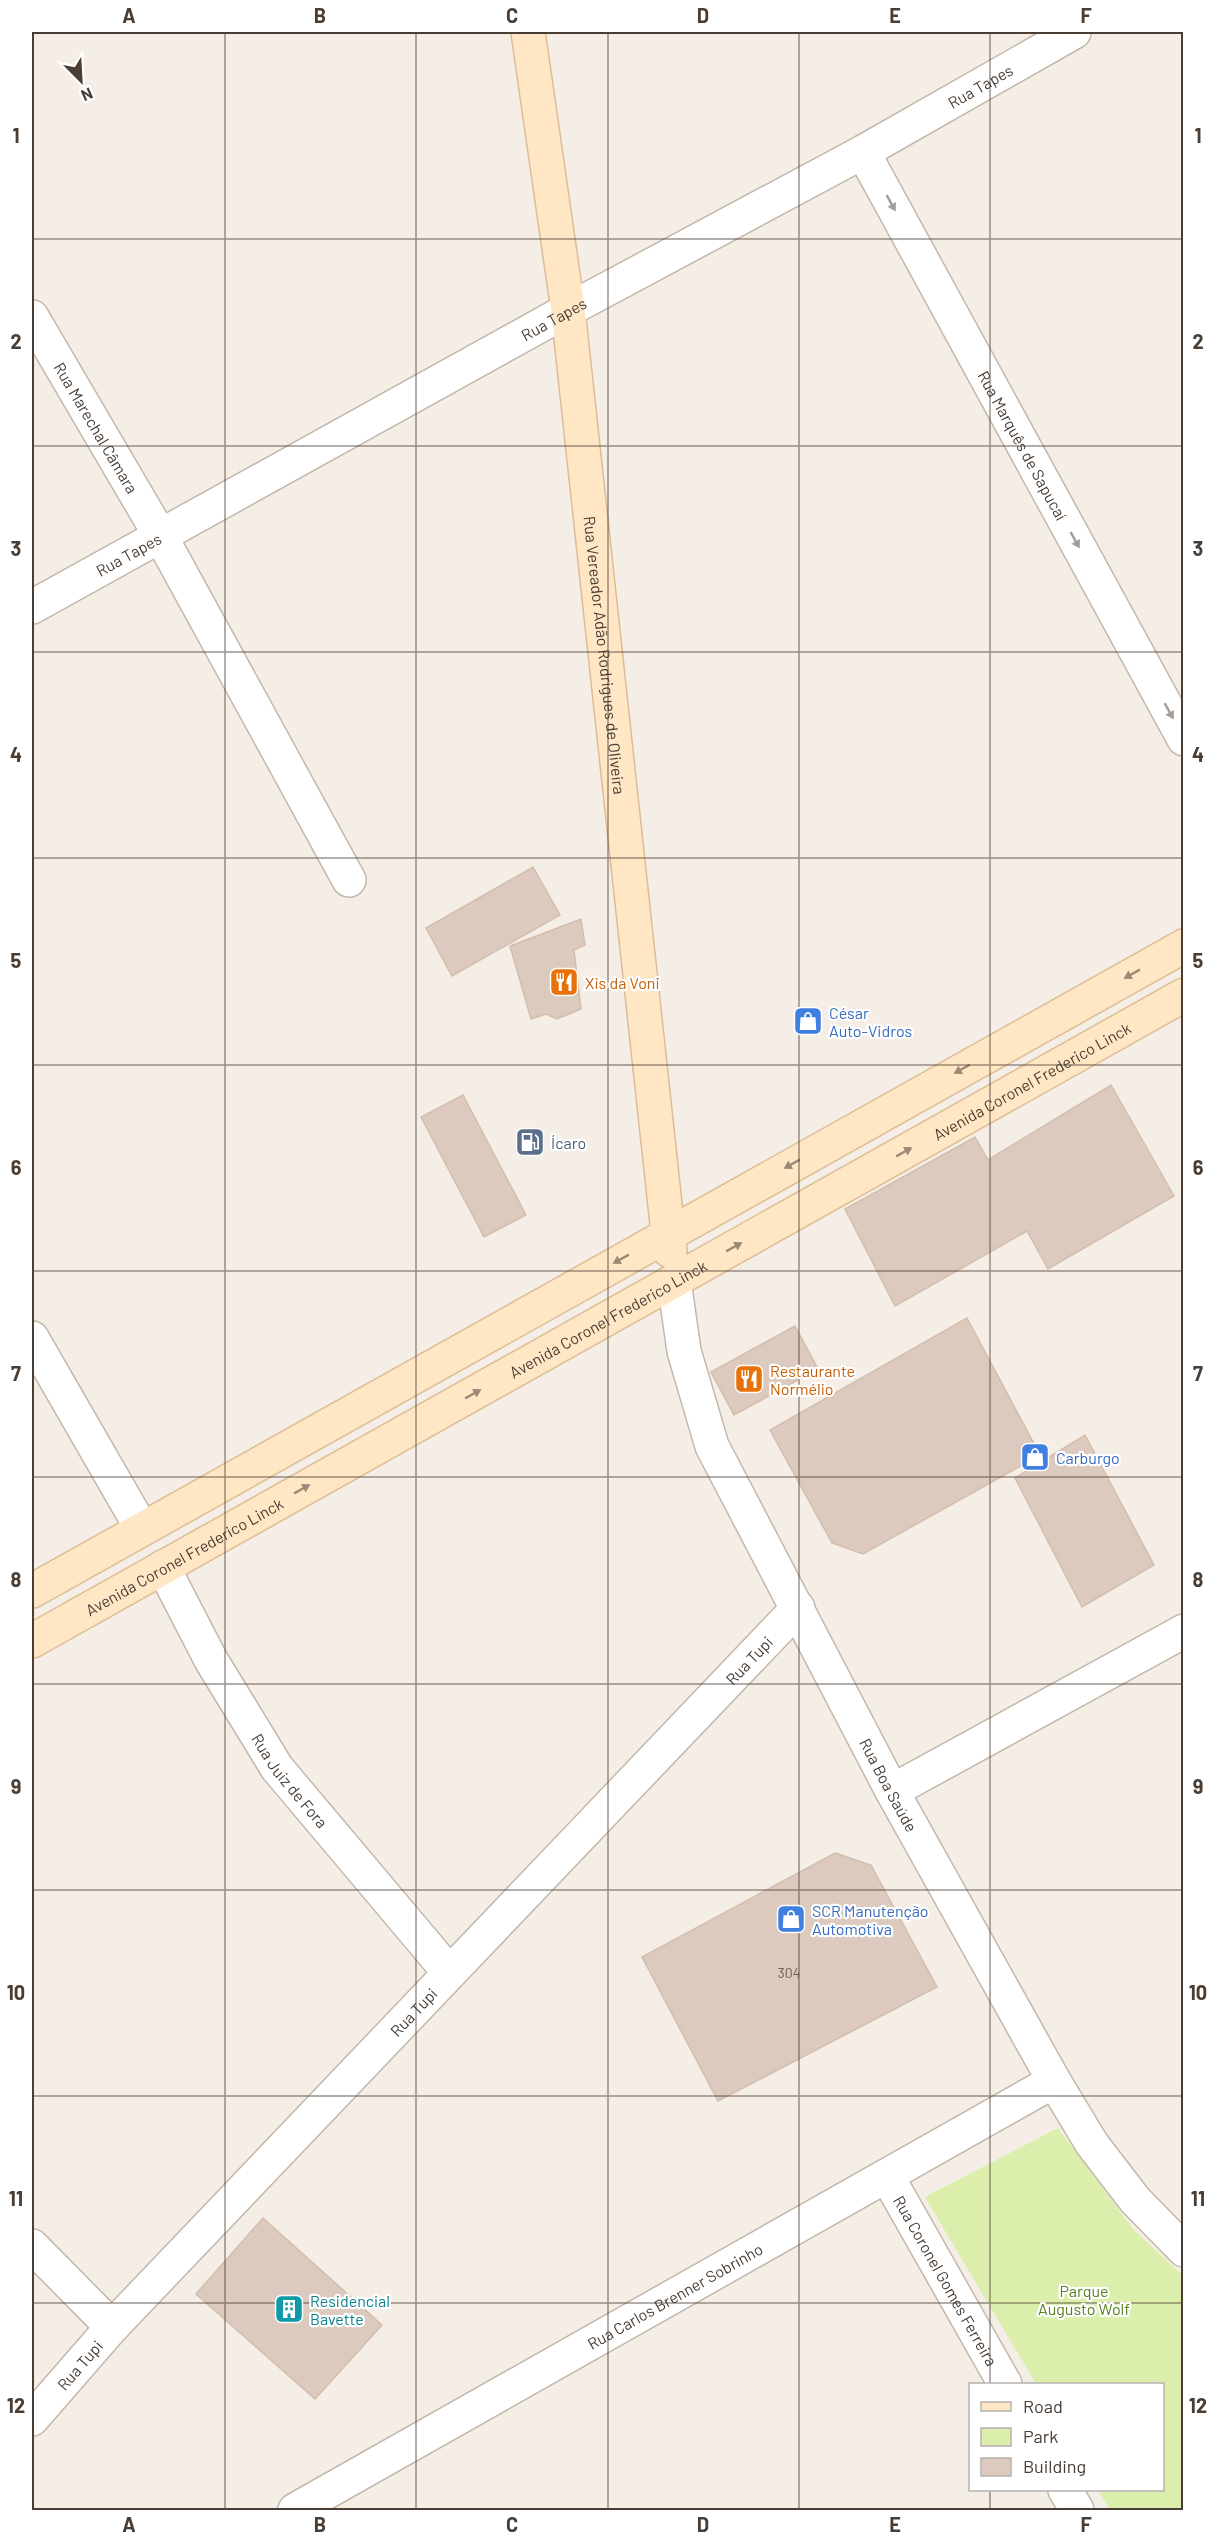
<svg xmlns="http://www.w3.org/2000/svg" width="1215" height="2542" font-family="Barlow,sans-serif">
  <rect width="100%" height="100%" fill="#f5eee6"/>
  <path fill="#dbeeab" d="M1058 2128 1132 2228 1183 2276V2510H1110L1098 2490H1162V2384H1036L925 2197Z"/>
  <path fill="#dbcabd" stroke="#d3bead" stroke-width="1.5" d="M533 867 560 915 452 976 426 928Z
    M581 919 585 945 574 950 581 1009 557 1019 546 1014 531 1019 510 946Z
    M1111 1085 1174 1196 1048 1269 1027 1231 895 1306 845 1209 975 1137 988 1160Z
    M463 1095 526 1215 484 1237 421 1117Z
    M967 1318 1040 1455 863 1554 832 1543 770 1430Z
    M795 1326 818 1369 734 1415 711 1372Z
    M1085 1435 1154 1565 1082 1607 1015 1478Z
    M835 1853 871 1865 937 1987 718 2101 642 1957Z
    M263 2218 382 2325 315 2399 196 2294Z"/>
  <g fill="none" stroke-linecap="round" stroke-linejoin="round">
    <g stroke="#c4b7ab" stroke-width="36">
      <g id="minor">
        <path id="s1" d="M863 152 1184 739"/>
        <path id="s2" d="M32 317 161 537 349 880"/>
        <path d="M32 1338 142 1529"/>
        <path id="s3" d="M163 1567 211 1660 277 1768 448 1971"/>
        <path d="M892 1791 1184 1631"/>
        <path id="s4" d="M887 2176 1005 2384"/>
        <path d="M32 2246 112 2327"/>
        <path d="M1065 2490 1077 2510"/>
        <path id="s5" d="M295 2510 1054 2081"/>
      </g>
    </g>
    <g stroke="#c4b7ab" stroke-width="36">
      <g id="tertiary">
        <path id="s6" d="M32 607 568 310 863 152 1074 32"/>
        <path id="s7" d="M674 1281 684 1351 712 1446 892 1791 1054 2081 1092 2144 1135 2200 1184 2250"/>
        <path id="s8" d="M32 2419 112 2327 798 1608"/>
      </g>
    </g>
    <g stroke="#ddbd93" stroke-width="36">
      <g id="secondary">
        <path id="s9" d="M528 32 568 310 670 1251"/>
        <path d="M32 1591 1184 946"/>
        <path id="s10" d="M32 1641 1184 995"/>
      </g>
    </g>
    <use href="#minor" stroke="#fff" stroke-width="33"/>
    <use href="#tertiary" stroke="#fff" stroke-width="33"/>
    <use href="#secondary" stroke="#ffe7c6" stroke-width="33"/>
  </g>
  <defs><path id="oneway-solid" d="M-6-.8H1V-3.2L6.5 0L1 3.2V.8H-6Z" transform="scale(1.5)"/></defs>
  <g fill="#a49e9a">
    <use href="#oneway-solid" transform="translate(891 203) rotate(61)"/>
    <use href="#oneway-solid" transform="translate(1075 540) rotate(61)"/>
    <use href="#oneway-solid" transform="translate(1169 711) rotate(61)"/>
  </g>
  <g fill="#9b8a76">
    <use href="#oneway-solid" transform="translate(1132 974) rotate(151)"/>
    <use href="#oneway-solid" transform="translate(962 1069) rotate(151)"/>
    <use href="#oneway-solid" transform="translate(904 1152) rotate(-29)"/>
    <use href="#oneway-solid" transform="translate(792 1164) rotate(151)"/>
    <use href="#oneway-solid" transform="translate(734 1247) rotate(-29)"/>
    <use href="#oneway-solid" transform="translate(621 1259) rotate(151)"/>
    <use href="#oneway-solid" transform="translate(473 1394) rotate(-29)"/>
    <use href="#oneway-solid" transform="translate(302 1489) rotate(-29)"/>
  </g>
  <path fill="none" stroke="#493d34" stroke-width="1.5" stroke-opacity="0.55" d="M225 32V2510M416 32V2510M608 32V2510M799 32V2510M990 32V2384M32 239H1184M32 446H1184M32 652H1184M32 858H1184M32 1065H1184M32 1271H1184M32 1477H1184M32 1684H1184M32 1890H1184M32 2096H1184M32 2303H1184M990 2490V2510"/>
  <defs>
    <g id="restaurant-square" transform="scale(1.5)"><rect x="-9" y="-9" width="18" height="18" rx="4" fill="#e8710a" stroke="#fff"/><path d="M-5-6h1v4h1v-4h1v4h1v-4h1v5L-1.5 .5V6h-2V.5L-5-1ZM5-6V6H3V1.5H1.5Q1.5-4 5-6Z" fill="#fff"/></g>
    <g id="shop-square" transform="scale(1.5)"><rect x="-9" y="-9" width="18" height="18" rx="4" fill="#3f7fe0" stroke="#fff"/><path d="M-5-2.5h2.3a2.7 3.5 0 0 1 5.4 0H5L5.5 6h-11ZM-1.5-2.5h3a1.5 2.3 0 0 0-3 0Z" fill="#fff"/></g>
    <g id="fuel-square" transform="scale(1.5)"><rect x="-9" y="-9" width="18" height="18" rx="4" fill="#5c6f8a" stroke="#fff"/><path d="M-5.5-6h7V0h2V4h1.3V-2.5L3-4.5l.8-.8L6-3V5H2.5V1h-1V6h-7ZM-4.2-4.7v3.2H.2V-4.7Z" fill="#fff"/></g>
    <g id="building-square" transform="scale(1.5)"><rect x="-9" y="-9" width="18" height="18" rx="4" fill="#0f9aa8" stroke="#fff"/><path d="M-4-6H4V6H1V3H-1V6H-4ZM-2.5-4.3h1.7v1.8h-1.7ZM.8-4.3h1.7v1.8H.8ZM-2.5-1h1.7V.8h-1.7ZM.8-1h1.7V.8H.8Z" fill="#fff"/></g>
  </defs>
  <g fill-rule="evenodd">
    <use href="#restaurant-square" x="564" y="982"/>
    <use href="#shop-square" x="808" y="1021"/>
    <use href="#fuel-square" x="530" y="1142"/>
    <use href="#restaurant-square" x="749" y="1379"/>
    <use href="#shop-square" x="1035" y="1457"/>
    <use href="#shop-square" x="791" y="1919"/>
    <use href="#building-square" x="289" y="2309"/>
  </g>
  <g text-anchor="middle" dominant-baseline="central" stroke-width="4.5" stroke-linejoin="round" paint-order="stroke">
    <g font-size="14" fill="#6e6056">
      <text x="789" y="1972">304</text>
    </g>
    <g font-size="16" fill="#493d34" stroke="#fff">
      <text stroke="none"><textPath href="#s6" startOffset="1082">Rua Tapes</textPath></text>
      <text stroke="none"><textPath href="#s6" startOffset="596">Rua Tapes</textPath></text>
      <text stroke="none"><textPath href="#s2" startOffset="128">Rua Marechal Câmara</textPath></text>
      <text stroke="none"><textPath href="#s1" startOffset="334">Rua Marquês de Sapucaí</textPath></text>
      <text stroke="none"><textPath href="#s6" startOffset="110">Rua Tapes</textPath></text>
      <text stroke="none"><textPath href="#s9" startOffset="628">Rua Vereador Adão Rodrigues de Oliveira</textPath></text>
      <text stroke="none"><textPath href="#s10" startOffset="1146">Avenida Coronel Frederico Linck</textPath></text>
      <text stroke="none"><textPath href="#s10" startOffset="660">Avenida Coronel Frederico Linck</textPath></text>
      <text stroke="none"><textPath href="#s10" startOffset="174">Avenida Coronel Frederico Linck</textPath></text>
      <text stroke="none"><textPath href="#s8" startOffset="1044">Rua Tupi</textPath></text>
      <text stroke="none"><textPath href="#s3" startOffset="249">Rua Juiz de Fora</textPath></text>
      <text stroke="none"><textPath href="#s7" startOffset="552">Rua Boa Saúde</textPath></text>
      <text stroke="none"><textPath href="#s8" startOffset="558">Rua Tupi</textPath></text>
      <text stroke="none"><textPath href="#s4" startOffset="120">Rua Coronel Gomes Ferreira</textPath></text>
      <text stroke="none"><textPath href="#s5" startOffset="436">Rua Carlos Brenner Sobrinho</textPath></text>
      <text stroke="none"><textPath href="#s8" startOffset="72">Rua Tupi</textPath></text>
    </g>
    <g font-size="16" fill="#c56008" stroke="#fff" text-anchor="start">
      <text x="585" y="982">Xis da Voni</text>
      <text x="770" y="1370">Restaurante<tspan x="770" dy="18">Normélio</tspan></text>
    </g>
    <g font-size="16" fill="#366cbe" stroke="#fff" text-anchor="start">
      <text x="829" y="1012">César<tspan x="829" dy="18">Auto-Vidros</tspan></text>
      <text x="1056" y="1457">Carburgo</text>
      <text x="812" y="1910">SCR Manutenção<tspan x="812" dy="18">Automotiva</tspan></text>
    </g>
    <g font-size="16" fill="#4e5e75" stroke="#fff" text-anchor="start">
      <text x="551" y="1142">Ícaro</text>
    </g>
    <g font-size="16" fill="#568121" stroke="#fff">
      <text x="1084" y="2290">Parque<tspan x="1084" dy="18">Augusto Wolf</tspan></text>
    </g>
    <g font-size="16" fill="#0d838f" stroke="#fff" text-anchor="start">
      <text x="310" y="2300">Residencial<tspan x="310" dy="18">Bavette</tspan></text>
    </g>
  </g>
  <rect width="1215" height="2542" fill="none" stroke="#ffffff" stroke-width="66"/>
  <rect x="969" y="2383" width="195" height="108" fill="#ffffff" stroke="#b6b1ae" stroke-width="1.5"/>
  <rect x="981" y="2402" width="30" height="9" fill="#ffe7c6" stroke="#b6b1ae" stroke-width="1.5"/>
  <text x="1023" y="2413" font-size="18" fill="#493d34">Road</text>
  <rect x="981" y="2428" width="30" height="18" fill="#dbeeab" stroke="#b6b1ae" stroke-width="1.5"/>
  <text x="1023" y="2443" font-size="18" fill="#493d34">Park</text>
  <rect x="981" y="2458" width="30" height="18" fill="#dbcabd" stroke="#b6b1ae" stroke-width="1.5"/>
  <text x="1023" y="2473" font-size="18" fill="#493d34">Building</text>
  <g transform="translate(81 81) rotate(156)" stroke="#ffffff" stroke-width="4.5" paint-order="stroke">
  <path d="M0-4.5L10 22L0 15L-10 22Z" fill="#493d34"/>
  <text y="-9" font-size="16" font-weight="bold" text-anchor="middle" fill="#493d34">N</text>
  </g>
  <rect x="33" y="33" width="1149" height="2476" fill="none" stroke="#493d34" stroke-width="2"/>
  <g font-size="20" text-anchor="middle" font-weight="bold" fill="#493d34">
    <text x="129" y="23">A</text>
    <text x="320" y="23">B</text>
    <text x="512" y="23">C</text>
    <text x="703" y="23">D</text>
    <text x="895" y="23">E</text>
    <text x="1086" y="23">F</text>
    <text x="16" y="143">1</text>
    <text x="1198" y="143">1</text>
    <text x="16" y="349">2</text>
    <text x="1198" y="349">2</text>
    <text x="16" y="556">3</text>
    <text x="1198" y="556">3</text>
    <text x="16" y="762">4</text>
    <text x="1198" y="762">4</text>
    <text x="16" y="968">5</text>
    <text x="1198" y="968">5</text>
    <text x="16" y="1175">6</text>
    <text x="1198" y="1175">6</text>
    <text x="16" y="1381">7</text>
    <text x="1198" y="1381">7</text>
    <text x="16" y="1587">8</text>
    <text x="1198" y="1587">8</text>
    <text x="16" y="1794">9</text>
    <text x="1198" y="1794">9</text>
    <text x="16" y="2000">10</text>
    <text x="1198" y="2000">10</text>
    <text x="16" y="2206">11</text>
    <text x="1198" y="2206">11</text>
    <text x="16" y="2413">12</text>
    <text x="1198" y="2413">12</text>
    <text x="129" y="2532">A</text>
    <text x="320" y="2532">B</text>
    <text x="512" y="2532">C</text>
    <text x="703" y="2532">D</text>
    <text x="895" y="2532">E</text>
    <text x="1086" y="2532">F</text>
  </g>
</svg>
